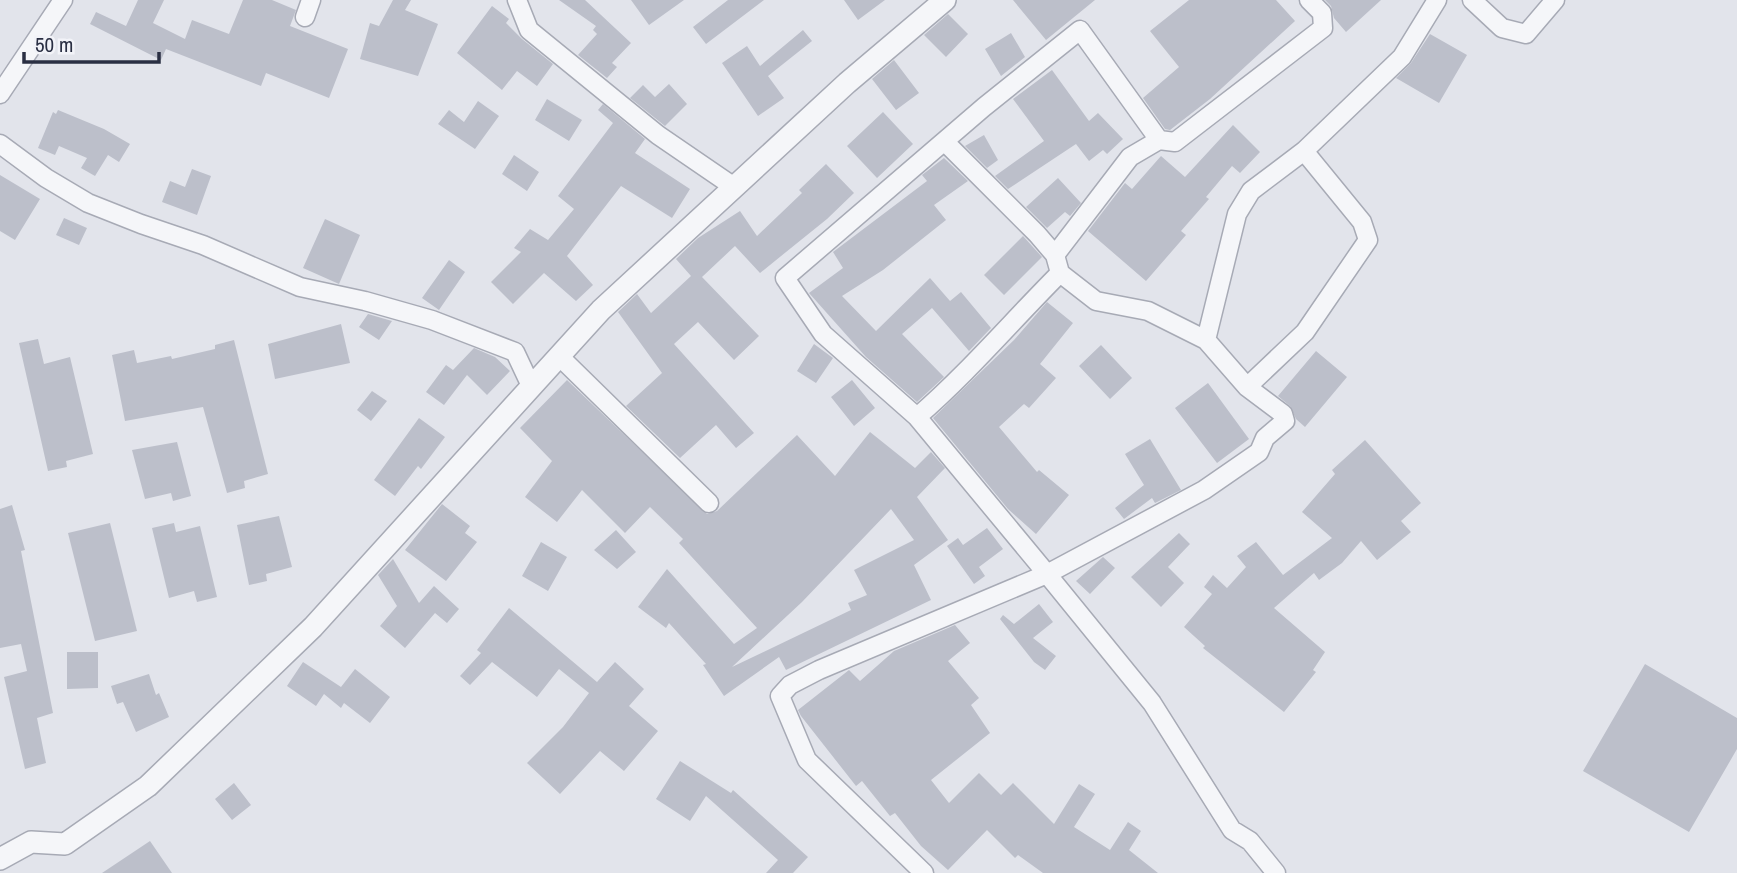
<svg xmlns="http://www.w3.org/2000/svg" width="1737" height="873" font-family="'Archivo Narrow',sans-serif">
  <rect width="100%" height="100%" fill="#e2e4eb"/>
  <path fill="#bcbfca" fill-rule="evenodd" d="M138 0H164L153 23 185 39 192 20 229 34 243 0H272L296 10 290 26 348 49 329 98 266 73 261 86 166 49 161 60 90 24 96 12 126 26Z
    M393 0H411L405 10 438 24 418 76 360 59 370 23 379 26Z
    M559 0H585L631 43 612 63 617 67 607 78 578 55 597 34 593 30 596 26Z
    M631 0H684L649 25Z
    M728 0H764L706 44 693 27Z
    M844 0H885L858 20Z
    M1013 0H1095L1046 40Z
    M1189 0H1276L1295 21 1210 99 1170 130 1165 129 1143 98 1179 67 1150 31Z
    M1325 0H1381L1346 32 1334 18 1331 6Z
    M492 6 509 19 506 23 522 39 553 64 537 86 517 71 502 90 457 53Z
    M948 14 968 34 946 57 924 35Z
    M803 30 812 41 768 76 784 98 758 116 722 63 747 46 760 66Z
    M1011 33 1025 57 1001 76 985 49Z
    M1430 34 1467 55 1439 103 1396 78 1411 63Z
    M894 60 919 93 896 110 872 79Z
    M1052 70 1089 121 1098 113 1123 139 1107 154 1103 150 1089 161 1076 144 1008 189 995 176 1044 141 1013 99Z
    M669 84 687 104 665 126 630 98 643 85 655 97Z
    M547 99 582 120 569 141 535 120Z
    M478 101 499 116 475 149 438 124 449 110 464 122Z
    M603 104 645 139 635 153 690 189 672 218 621 186 567 256 593 285 576 301 544 273 513 304 491 282 521 252 514 248 530 229 548 240 574 209 558 196 613 123 598 110Z
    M58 110 104 129 130 144 119 162 108 155 95 176 81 168 87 158 59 146 55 155 38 148 53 112 56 114Z
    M883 112 913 144 877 178 847 146Z
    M1233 125 1260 152 1240 173 1232 166 1206 197 1209 199 1181 231 1186 235 1146 281 1088 231 1125 183 1132 189 1161 156 1185 177Z
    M984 135 998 160 987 168 965 146Z
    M514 155 539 172 527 191 502 174Z
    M944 158 968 181 934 205 946 220 883 270 842 296 876 331 930 278 950 301 961 292 991 328 969 351 932 308 902 334 944 377 917 402 866 357 809 293 843 268 833 252 927 181 922 175Z
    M826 164 854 193 827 219 760 273 735 246 702 277 759 336 734 360 698 322 674 344 754 433 736 448 716 425 680 458 626 406 662 373 618 312 637 294 651 313 691 276 676 259 698 238 740 211 757 236 802 193 799 190Z
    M192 169 211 176 197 215 162 202 170 181 185 187Z
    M0 175 40 199 15 240 0 231Z
    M1058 178 1081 203 1070 216 1065 212 1047 228 1026 207Z
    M64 218 87 228 79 245 56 235Z
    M325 219 360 235 339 284 303 268Z
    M1023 236 1042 257 1004 295 984 275Z
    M449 260 465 272 439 310 422 298Z
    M1047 302 1073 323 1040 364 1056 378 1029 408 1024 404 999 427 1037 472 1039 470 1069 495 1036 534 1008 509 933 418 1014 340Z
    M368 314 392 321 379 340 359 327Z
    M341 324 350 363 275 379 268 344Z
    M38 339 44 364 70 357 93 454 66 461 67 467 48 471 19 343Z
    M234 340 268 474 244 481 245 488 227 493 203 407 125 421 112 355 134 350 137 363 171 356 172 359 215 349V345Z
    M814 344 833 358 816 383 797 371Z
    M1101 345 1132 378 1110 399 1079 366Z
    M474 348 495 357 510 371 487 395 467 375 444 405 426 392 446 365 453 370Z
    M1316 351 1347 377 1305 427 1296 419 1290 406 1278 396Z
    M567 380 707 514 717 511 797 435 835 476 870 432 915 468 931 452 945 468 917 497 948 540 914 565 931 600 786 670 779 657 724 696 703 665 706 664 669 623 666 628 638 607 667 569 734 644 757 628 679 543 683 539 650 507 625 533 582 490 557 522 525 497 552 461 520 428ZM891 509 914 540 854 570 867 595 848 603 851 610 732 667 802 602Z
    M852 380 875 408 854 426 831 397Z
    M1208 383 1249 439 1217 463 1175 408Z
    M372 391 387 401 371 421 357 410Z
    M419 418 445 437 421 469 418 466 395 496 374 480Z
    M1150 439 1181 490 1155 503 1152 498 1124 519 1115 508 1144 485 1125 454Z
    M1365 440 1421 503 1401 521 1411 532 1377 560 1361 541 1342 563 1319 580 1314 573 1274 608 1325 652 1313 670 1316 672 1284 712 1203 648 1205 646 1184 627 1212 594 1204 587 1213 575 1227 588 1246 567 1237 556 1256 542 1283 575 1332 538 1302 512 1335 474 1332 470Z
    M177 442 191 496 173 501 171 493 145 499 132 450Z
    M442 504 470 526 465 533 477 542 446 581 405 550Z
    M12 505 25 550 21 551 53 713 37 718 46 763 25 769 4 677 27 671 21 644 0 648V509Z
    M279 516 292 567 266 574 267 581 249 585 237 525Z
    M110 523 137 631 95 641 68 533Z
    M174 523 176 532 200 526 217 597 197 602 194 591 169 598 152 528Z
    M987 528 1003 549 979 567 985 576 974 584 947 546 958 538 963 545Z
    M616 530 636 552 617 569 594 550Z
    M1179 533 1190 544 1168 567 1184 583 1161 607 1131 577Z
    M541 542 567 557 548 591 522 576Z
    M1103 557 1115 568 1090 594 1076 581Z
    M393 559 419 603 434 586 459 609 447 623 435 613 405 648 380 626 397 606 378 575Z
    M1039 604 1053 622 1033 638 1056 656 1045 670 1034 662 1000 619 1003 615 1014 624Z
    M509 608 597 682 615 662 644 689 629 706 658 731 624 771 600 751 560 794 527 763 563 727 589 693 559 669 537 697 492 662 470 685 460 676 481 653 477 650Z
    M955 625 970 643 948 661 979 698 971 705 990 733 931 780 949 803 979 773 1001 795 1013 783 1054 824 1079 784 1095 794 1074 827 1110 850 1128 822 1141 831 1129 850 1158 873H1043L1018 855 1015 858 987 830 948 870 921 846 895 813 890 816 862 781 856 786 801 716 798 710 849 670 860 681 894 651Z
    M67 652H98V688L67 689Z
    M303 662 341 687 355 669 390 697 370 723 344 703 341 708 324 694 316 706 287 686Z
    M1645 664 1737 718V749L1689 832 1583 771Z
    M149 674 156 695 159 693 169 717 136 732 123 702 117 704 111 686Z
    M680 761 731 793 733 790 808 857 793 873H766L778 860 706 796 690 821 656 799Z
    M234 783 251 805 232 820 215 799Z
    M150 841 172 873H102Z"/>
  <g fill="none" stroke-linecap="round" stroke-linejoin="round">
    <g stroke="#a7aab5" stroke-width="21">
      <path id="minor" d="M517 0 529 30 658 135 734 187
        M1472 0 1502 28 1526 34 1555 0
        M305 17 311 0
        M0 94 63 0
        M1159 140 1080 30 984 107 785 278 823 334 917 417 1047 574 1152 703 1232 830 1250 841 1276 873
        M0 144 46 178 88 203 141 224 203 245 300 287 365 301 432 320 515 352 531 386
        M1055 255 1130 157 1159 140 1175 142 1323 28 1322 13 1309 0
        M1206 340 1237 214 1251 191 1304 151 1402 57 1437 0
        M559 356 709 503
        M1247 387 1305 332 1368 240 1362 222 1304 151
        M917 417C968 373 1012 321 1060 273
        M924 873 807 760 780 696 790 685 819 670 1047 574 1204 490 1259 452 1265 438 1285 421 1283 414 1247 387 1206 340 1148 311 1096 301 1060 273 1055 255 1037 234 946 143"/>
    </g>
    <g stroke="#a7aab5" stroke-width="24">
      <path id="tertiary" d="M0 859 31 842 65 844 148 786 313 627 601 310 847 83 945 0"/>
    </g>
    <use href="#minor" stroke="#f5f6f9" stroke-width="18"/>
    <use href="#tertiary" stroke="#f5f6f9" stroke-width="21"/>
  </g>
  <path d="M24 52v10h135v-10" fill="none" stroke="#2a2f43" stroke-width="3.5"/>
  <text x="35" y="52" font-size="21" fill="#2a2f43" stroke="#f2f3f8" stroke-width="5" paint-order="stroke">50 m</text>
</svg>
